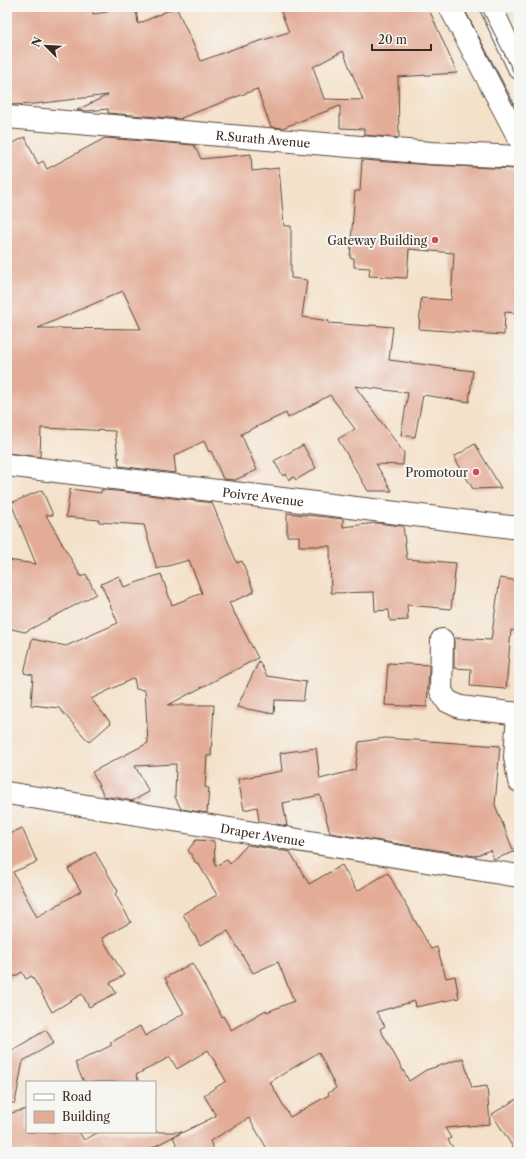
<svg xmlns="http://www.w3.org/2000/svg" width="526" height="1159" font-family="'Libre Caslon Text',serif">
  <rect width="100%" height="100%" fill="#f6f6f2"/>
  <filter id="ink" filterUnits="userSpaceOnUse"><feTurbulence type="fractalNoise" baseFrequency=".025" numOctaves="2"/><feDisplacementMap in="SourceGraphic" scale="8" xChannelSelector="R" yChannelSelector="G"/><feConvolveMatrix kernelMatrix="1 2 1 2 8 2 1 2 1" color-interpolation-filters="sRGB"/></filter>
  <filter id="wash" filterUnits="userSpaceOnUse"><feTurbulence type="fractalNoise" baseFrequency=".012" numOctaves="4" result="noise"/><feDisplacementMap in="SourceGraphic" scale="16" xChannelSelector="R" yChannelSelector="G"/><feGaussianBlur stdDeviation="0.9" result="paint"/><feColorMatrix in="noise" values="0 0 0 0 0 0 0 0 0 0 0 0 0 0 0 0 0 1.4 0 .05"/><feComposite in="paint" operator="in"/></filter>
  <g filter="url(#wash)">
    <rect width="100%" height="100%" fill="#f4e1ca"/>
    <g id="blocks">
      <path fill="#e3ac97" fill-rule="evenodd" d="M7 7H92L93 14 136 8 138 24 176 7 201 61 241 46V47L289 32 279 7H428L457 73 398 77 399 138 364 135V129L340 128V106L282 128 271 127 257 89 181 118 182 119 108 113V109L87 111 77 110 108 95 35 104 7 105ZM343 51 363 100 324 99 313 67Z
        M25 137 38 164 43 161 47 169 105 138 194 145 201 159 251 154 252 171 279 168 284 226H291V278L307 280 302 317 329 321 328 323 370 326V325L393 327 389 360 473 371 469 402 423 395 415 437 401 435 408 393 355 386 404 453 403 465 376 464 392 491H368L338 439 355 429 330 395 288 418 286 413 241 434 257 470 235 480 223 479 211 451 209 452 204 441 174 456 176 473 119 466 118 459 120 458H118L115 431 41 428 40 457 7 453V146ZM123 291 141 329 38 328Z
        M362 160 430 165 516 169 515 189 519 197V313L505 312 504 335 419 329 421 298 451 300 454 253 409 249 407 278 369 276 370 268 354 267V258H350L352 229 355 191H360Z
        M475 444 501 488 473 489 454 457Z
        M303 445 316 468 296 480 294 477 289 480 286 474 283 476 274 461Z
        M70 489 101 493V490L117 491 212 503 237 563 242 561 254 592 229 603 258 658 168 705H214L211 756H207L205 787 209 788 207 813 181 809 175 797 176 764 135 766 149 792 132 801 118 798 116 796 114 798 104 796 92 772 148 743 145 690 136 689 134 678 91 699 111 723 89 742 59 708 31 705 33 675 24 673 32 639 66 646 118 623 101 584 119 576 124 587 161 574 172 605 202 593 189 560 157 569 144 525 99 522V520L66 517Z
        M42 490 53 515H46L81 577 86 574 96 594 25 632 7 628V560L36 564 11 503Z
        M287 513 343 519V527L376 523 403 526 407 559 456 563 451 609 407 605 408 620 390 621 389 610 375 611 374 592 331 593 330 546H299V536H287Z
        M500 578 519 581V631L511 630 506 689 470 686 471 669 454 668V638L491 640Z
        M259 661 267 676 306 682 303 701 275 700 274 714 237 707Z
        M388 663 429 665 427 707 385 705Z
        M385 738 500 746 495 805 514 852 494 859 490 850 475 856 330 833 320 795 283 803 287 826 259 821 257 807 244 810 238 779 282 771 280 753 316 748 320 779 355 770 359 742Z
        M22 828 37 862 13 872 37 917 81 891 68 869 95 852 118 891 115 894 131 922 102 938 124 975 110 983 116 993 89 1007 82 994 52 1012 32 976 26 979 22 972 7 981V835Z
        M196 840 214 841 215 866 227 860 230 864 247 845 290 852 309 884 342 865 357 891 388 873 431 949 437 947 446 978 455 976 459 998 416 1007 415 1001 376 1012 385 1026 380 1029 409 1081 426 1070 463 1058 472 1088 487 1086 490 1124 445 1128 451 1138 448 1140 456 1152H269L249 1118 210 1141 215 1152H180L173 1137 216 1116 204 1095 226 1081 208 1050 177 1069 170 1057 136 1075 139 1082H84L75 1063 112 1045 110 1043 140 1026 145 1036 184 1013 165 978 192 963 222 1017 223 1016 231 1030 266 1010 267 1012 294 1001 278 962 253 973 228 931 200 945 183 914 217 895 198 863H196L188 850ZM319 1052 336 1088 328 1093 329 1095 290 1117 270 1082Z
        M46 1030 54 1043 23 1061 15 1103H7V1062L9 1052Z
        M519 1098V1152H516L492 1114Z
        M27 1109V1132H79L84 1140 99 1132H182L144 1152H7V1114Z"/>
    </g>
  </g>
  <g filter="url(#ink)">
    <use href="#blocks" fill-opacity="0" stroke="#574538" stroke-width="1"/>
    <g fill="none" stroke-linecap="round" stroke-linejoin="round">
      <g stroke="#574538" stroke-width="24">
        <g id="minor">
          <path id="s1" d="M7 117 431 153 519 157"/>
          <path id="s2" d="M7 465 519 528"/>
          <path d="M442 640 441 691 447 701 460 707 519 714"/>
          <path d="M518 714 515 757 519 781"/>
          <path id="s3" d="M7 793 519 876"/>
        </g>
      </g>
      <g stroke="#574538" stroke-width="24">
        <path id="major" d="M450 7 519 138
          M491 7 519 68"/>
      </g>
      <use href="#minor" stroke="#fff" stroke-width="22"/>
      <use href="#major" stroke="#fff" stroke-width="22"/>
      <path stroke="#3b2a1e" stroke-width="1" d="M463 7 519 117
        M481 7 519 83"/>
    </g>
  </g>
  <g fill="#d1495b" stroke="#f6f6f2" stroke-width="1.5">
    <circle cx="435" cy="240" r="4"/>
    <circle cx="476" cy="472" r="4"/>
  </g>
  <g text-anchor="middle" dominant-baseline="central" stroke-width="4" stroke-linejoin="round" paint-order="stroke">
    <g font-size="12" fill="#3b2a1e" stroke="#f6f6f2">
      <text stroke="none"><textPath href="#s1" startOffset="257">R.Surath Avenue</textPath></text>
      <text stroke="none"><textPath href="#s2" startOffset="258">Poivre Avenue</textPath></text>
      <text stroke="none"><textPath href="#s3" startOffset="259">Draper Avenue</textPath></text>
    </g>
    <g font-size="12" fill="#3b2a1e" stroke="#f6f6f2" text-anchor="end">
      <text x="427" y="240">Gateway Building</text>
      <text x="468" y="472">Promotour</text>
    </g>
  </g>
  <rect width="526" height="1159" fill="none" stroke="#f6f6f2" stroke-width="24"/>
  <rect x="26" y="1081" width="130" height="52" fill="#f6f6f2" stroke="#aba49d"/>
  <rect x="34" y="1094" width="20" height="6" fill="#ffffff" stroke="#aba49d"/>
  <text x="62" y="1101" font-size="12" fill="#3b2a1e">Road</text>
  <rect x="34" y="1111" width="20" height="12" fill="#e3ac97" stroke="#aba49d"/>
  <text x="62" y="1121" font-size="12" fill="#3b2a1e">Building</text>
  <g transform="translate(46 46) rotate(294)" stroke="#f6f6f2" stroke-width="3" paint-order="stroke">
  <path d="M0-3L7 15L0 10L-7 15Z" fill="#3b2a1e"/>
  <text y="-6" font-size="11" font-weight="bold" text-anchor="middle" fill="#3b2a1e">N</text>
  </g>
  <path d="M372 44v6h59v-6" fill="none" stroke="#3b2a1e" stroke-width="2"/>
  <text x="378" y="44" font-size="12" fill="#3b2a1e" stroke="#f6f6f2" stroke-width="3" paint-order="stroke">20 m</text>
</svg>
